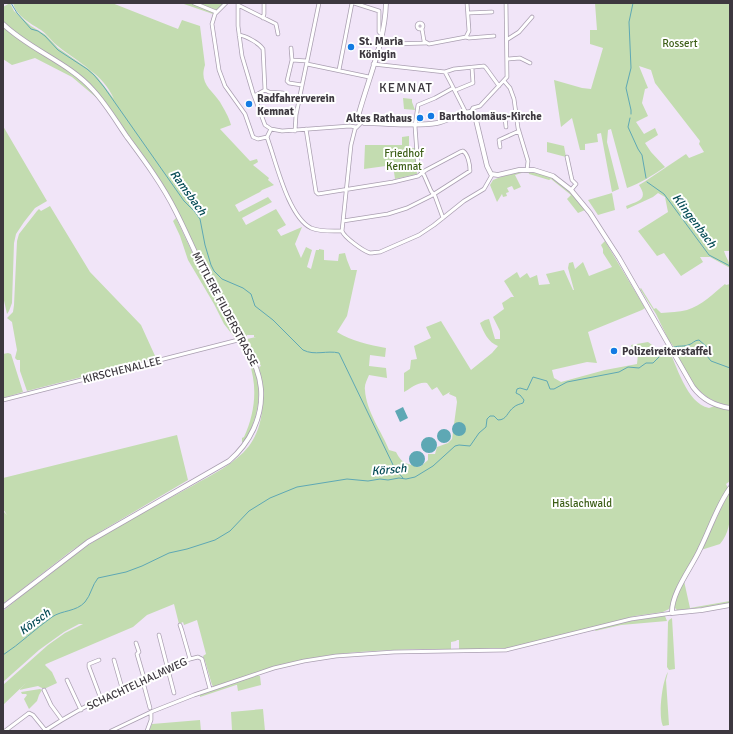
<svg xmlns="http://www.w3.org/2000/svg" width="733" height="734" font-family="Signika,sans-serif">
  <rect width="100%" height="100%" fill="#f1e5f8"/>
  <path fill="#c3dcb0" d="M10 3 14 11 31 26 46 35 58 48 90 70 98 78 114 99C103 74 79 63 59 47 52 42 48 35 41 30 30 23 16 16 13 3H112L178 29 182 20 200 26 205 65C199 83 211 89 220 102 224 109 229 117 231 125L220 129 250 161 257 159 258 162 253 165 269 178 268 180 274 185 262 190 260 192 235 205 239 212 268 197 272 202 242 218 246 225 276 209 286 225 277 230 281 236 302 227 295 244 301 258 306 247 312 250 307 267 311 269 316 250H319V249L324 250V260L338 261 339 254 345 253 347 260 351 270H357L347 316 337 332C352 341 369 345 386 348L385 357 370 355 369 366 386 368 387 378 369 375C367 380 364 385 365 390 366 411 382 432 389 450L396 452C402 464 407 464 420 467L428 460V454H435L437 447 448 443 452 439 457 402 456 397 449 394 450 392 443 396 437 387 432 390 427 383C419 381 411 388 404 392V373L410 369 411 360 417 359 414 346 431 338 426 327 441 321 471 370 492 353 498 346C488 342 484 333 480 323L485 320 489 319 495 339H500V331L493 317 504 309 502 303 511 297H514L504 281 517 272 520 278 527 273 530 278 537 275 539 285 550 284 546 274 564 270 573 290H574L568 268 569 263 573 262 575 269 583 262 589 276 612 267 603 253V249L601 245 605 241 645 308 642 310 588 332 597 363 587 362 552 370 554 378 561 382 605 370 637 364 638 354 633 350 631 345 648 342 652 345V350L656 353 662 347 667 346C677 365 686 403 709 408L715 406 730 409V481L726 484 728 488 669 609 663 612 635 616 508 649H459V640H457L456 641 451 642V649C400 649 348 650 298 661 269 667 242 680 214 687L212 685 205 661 203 656 206 654 197 620 184 625 183 622 179 624 174 604 147 615 133 627 46 664 45 665 52 672 57 683 44 689 38 686 19 690 26 683 3 705V685L48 645 65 633 83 624H79L64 632 39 650 3 682V611L42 579 43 580C66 561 91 542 117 527 142 513 167 500 192 486 211 475 235 464 249 446 266 423 264 394 259 367L261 366 247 339 256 337H254V335H247L246 337 244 338 219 296 192 243 177 209 111 110 72 77 35 58 12 65 3 59V7Z
    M181 3H224L213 14Z
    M595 3H730V251H724C726 258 730 262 730 268L710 257H700L703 262 681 276 664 253 657 256 638 231 668 212 665 197 658 193 653 197 627 209 626 206C638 201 649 200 639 185L644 182 686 154 689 158 704 152 699 144 700 141 655 83 651 70 639 66 648 88 645 89 642 103 648 116 636 122 644 134 655 128 658 135 645 143 651 152 665 167C653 175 641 183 627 188L611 129 608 130 607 142 619 189 612 192 601 133 597 134 598 142 585 144V150H580L572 118 561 127 554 80 582 88 591 89 603 48 590 44V30H597Z
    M403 98 412 99V102L415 110 404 109Z
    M3 126 47 201 35 208 24 222 16 234 14 243 12 303 9 311 7 314 3 296Z
    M409 136V148H415L417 174 395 179 393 165 364 169 365 145H402V137Z
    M547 142 564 146 566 157 547 152Z
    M528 171 515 175 521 187 514 190 512 186 507 188 509 192 506 193 507 196 503 197 502 194 497 202 490 185 493 180C535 163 560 175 585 210L578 213 567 199 571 195 551 179 549 180 529 174Z
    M612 193 615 210 598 215 588 200Z
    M50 206 90 272 141 325 156 358 27 391 20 371V360H17L15 358 17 350 12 322 7 318 13 312 14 305 17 241 19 234 37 211 39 209 41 211Z
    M176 218 202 273 238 336 235 338 224 324 214 304 188 260 180 236 173 221Z
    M725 284 726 285 730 284V406C696 399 690 378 674 350L675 349 671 343H670L656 314 640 289 641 288 654 309 656 308 661 313C670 312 679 312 687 310 701 306 714 293 725 284Z
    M8 353 11 354 23 392 3 398V354Z
    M250 361C256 366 257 374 258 381 261 404 255 422 245 442H242V438L244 437C255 413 258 387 249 362Z
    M177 435 188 480 98 533 71 551 3 604V511L7 515 3 509V478Z
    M730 490C730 509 733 529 720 544L701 550Z
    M684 581 690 608 730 601V603L716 606 677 610 674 607 675 601Z
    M665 616 667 621 621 625 595 631 596 629C619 623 642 618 665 616Z
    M672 618 675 669 669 670 667 667 668 622 669 620Z
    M668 672 666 680 669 725 663 726C658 717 662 681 668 672Z
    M257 675 260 676 261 685 238 691 237 685H236L200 697V695Z
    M40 689 42 690 39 695 37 701 29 709 24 699 27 695 26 694H22L21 692Z
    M263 709 265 731H217L232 730 231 712Z
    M200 720 201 731H149L152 724Z"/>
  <path fill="#5ea8b4" d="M403 407 408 418 400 422 395 411Z
    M452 429a7 7 0 1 1 14 0a7 7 0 1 1-14 0Z
    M437 436a7 7 0 1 1 14 0a7 7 0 1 1-14 0Z
    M421 445a8 8 0 1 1 16 0a8 8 0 1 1-16 0Z
    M409 459a8 8 0 1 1 16 0a8 8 0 1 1-16 0Z"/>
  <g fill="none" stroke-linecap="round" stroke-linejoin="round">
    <path stroke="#5ea8b4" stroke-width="1" d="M11 3 17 13 31 29 38 31 45 36 58 50 87 69 94 75 104 87 184 201 195 212 200 219 205 245 211 265 214 271 222 279 243 288 251 294 255 306 273 320 303 350C315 356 327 350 339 353L395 469 403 478
      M631 114V110L626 88 631 68 629 22 633 3
      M630 118 628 127 638 149 642 155 646 178
      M647 182 664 194 709 255 730 266
      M672 348C677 345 682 347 688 345 693 344 694 340 699 340L707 347V356L711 361 730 368
      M3 655C20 644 35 629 52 617 62 610 76 612 85 602 91 595 92 585 98 578L126 572 142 566 169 553 187 549 215 540 230 531 249 511 270 498 297 487 347 479 368 481 380 479 388 480 399 478 406 479 415 477 433 466 455 446 459 445 470 446 479 433 486 427 487 419 490 416H494L498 420C507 420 507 412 514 407 516 405 520 404 523 403L524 400 520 395 516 393 517 389 520 388 527 390 533 377 547 381 550 389H554L567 382 619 372 628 367 639 368 646 363H653L663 353 669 349"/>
    <g stroke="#aa9fb1" stroke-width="4.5">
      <path id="minor" d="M194 3 216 12
        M226 3 215 14 212 24 219 70 225 86 245 114 253 137 258 139 267 137
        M238 3V26L242 56 253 93 265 125 271 129 282 131 350 126 356 127
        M354 3 379 11V32L382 35
        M238 5 276 24 278 34
        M468 13 492 12
        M263 18 264 14V3
        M417 26a3 3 0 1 1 6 0a3 3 0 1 1-6 0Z
        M422 29 424 41 429 44 466 37 469 38 494 36
        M239 35C246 36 259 43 263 49L265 90 254 96
        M466 37 469 31 467 3
        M508 39 519 32 532 17
        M380 42 391 44 426 43
        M291 48 292 60
        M508 59 520 58 530 63
        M307 64 369 77
        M373 64 445 72 454 69 484 66 486 68 499 86
        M339 70 352 3
        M445 72C452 85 459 99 466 113
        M504 81 510 88 514 99 518 128 528 161 527 170
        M302 85 289 83 287 81 292 60 307 61
        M265 90 269 92 283 93
        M456 90 473 83 472 68
        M470 113 473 108 480 106 507 77 506 3
        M362 122 355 129 351 145 342 231C344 237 363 251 370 253 374 253 376 252 380 252L419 235 434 225 464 201 484 189 492 175
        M506 127 505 117 516 116
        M271 129 267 137 269 143C277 166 289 217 311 228 321 232 332 231 342 231
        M306 129 316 192 318 194 393 182 418 176 426 170 460 152 463 151C468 154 470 165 470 171L431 196 407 208 388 214 343 221
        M295 131 296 115 319 3
        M500 147 499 140 519 131
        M567 157 572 180 576 184 571 190
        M443 218 435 196 431 191 424 175 418 168 415 126 418 105 435 98 453 88
        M3 400 242 339
        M180 625 182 631 190 659
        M159 635 174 693
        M136 643 139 652 137 654 144 678 143 682 150 708
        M99 660 89 664V667L101 699
        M114 660 122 688
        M67 680 81 710
        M44 690 51 705 62 720
        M46 730C90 701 141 679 190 659L198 657 202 659 210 689
        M5 731 29 713 33 715 46 731
        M111 731 151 712 194 695 274 668 304 661 336 656 394 652 506 650 631 619 672 613
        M147 731 151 720V712"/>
    </g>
    <g stroke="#aa9fb1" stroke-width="5.5">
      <path id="secondary" d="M386 3C385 41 369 77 359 113 358 118 359 121 364 123 388 123 413 127 437 123 448 121 458 113 470 112L474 115 476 120 487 166 491 174 498 175 519 170H534L553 176 571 190 590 213 619 258 693 387C702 399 715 406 730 408
        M3 24C30 50 68 62 93 90 106 104 116 121 127 137 144 160 162 184 175 210 188 235 198 261 212 286 221 302 230 318 239 334 249 352 259 368 261 389 263 417 250 443 229 461L88 542 3 607
        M730 488C717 506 710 529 700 549 692 567 671 593 672 613L702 610 730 605"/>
    </g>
    <use href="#minor" stroke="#fff" stroke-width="3"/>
    <use href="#secondary" stroke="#fff" stroke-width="4"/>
  </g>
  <g fill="#137be3" stroke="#fff" stroke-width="1.5">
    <circle cx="351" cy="47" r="4"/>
    <circle cx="249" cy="104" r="4"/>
    <circle cx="431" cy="116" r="4"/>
    <circle cx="420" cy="118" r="4"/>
    <circle cx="614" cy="351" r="4"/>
  </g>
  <g text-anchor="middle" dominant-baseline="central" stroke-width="4" stroke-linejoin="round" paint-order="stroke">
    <g font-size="11" font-weight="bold" fill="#3d383f" stroke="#fff" text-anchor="start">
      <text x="359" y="41">St. Maria<tspan x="359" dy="13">Königin</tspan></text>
      <text x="257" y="98">Radfahrerverein<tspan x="257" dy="13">Kemnat</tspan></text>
      <text x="439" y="116">Bartholomäus-Kirche</text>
      <text x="412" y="118" text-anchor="end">Altes Rathaus</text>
      <text x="622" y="351">Polizeireiterstaffel</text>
    </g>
    <g font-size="11" fill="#3d5f18" stroke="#fff">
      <text x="680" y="43">Rossert</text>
      <text x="404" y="153">Friedhof<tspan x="404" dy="13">Kemnat</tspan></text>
      <text x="582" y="503">Häslachwald</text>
    </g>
    <g font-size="11" fill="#3d383f" stroke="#fff">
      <text transform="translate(225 309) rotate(62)">MITTLERE FILDERSTRASSE</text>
      <text transform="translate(122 370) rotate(-14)">KIRSCHENALLEE</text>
      <text transform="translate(137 684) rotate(-25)">SCHACHTELHALMWEG</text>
    </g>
    <g font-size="12" font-style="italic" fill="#054b55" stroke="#fff">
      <text transform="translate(188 193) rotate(54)">Ramsbach</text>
      <text transform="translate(694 221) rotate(53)">Klingenbach</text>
      <text transform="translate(389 470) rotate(-5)">Körsch</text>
      <text transform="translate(35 622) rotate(-36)">Körsch</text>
    </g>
    <g font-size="13" letter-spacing="1" fill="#3d383f" stroke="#fff">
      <text x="406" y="88">KEMNAT</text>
    </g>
  </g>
  <rect width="733" height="734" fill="none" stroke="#3d383f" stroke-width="8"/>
</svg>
